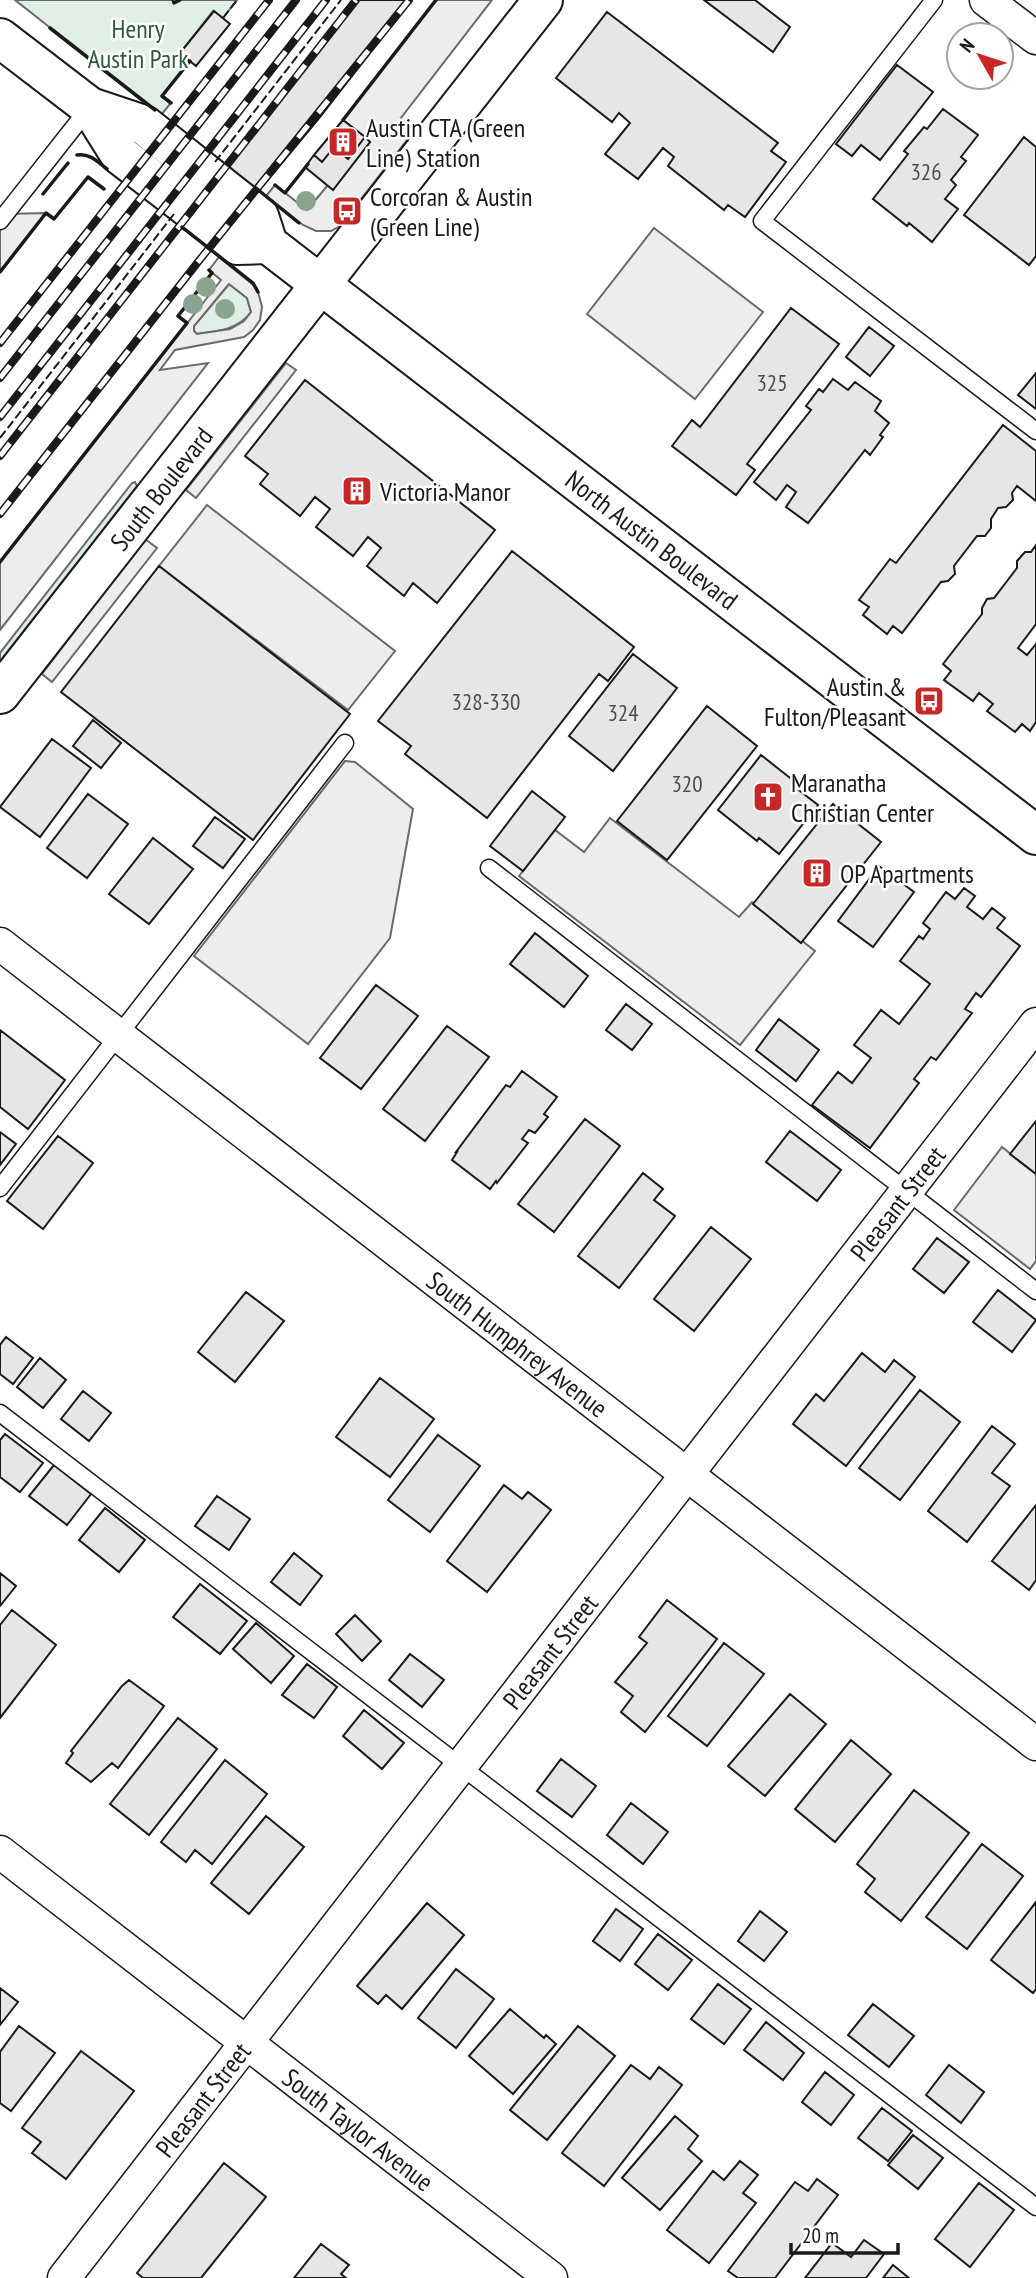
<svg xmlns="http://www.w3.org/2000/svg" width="1036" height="2278" font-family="'PT Sans Narrow',sans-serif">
  <rect width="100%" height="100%" fill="#fff"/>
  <path fill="#e0efe3" stroke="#6a6a6a" stroke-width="2" d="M15 0H237L223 18 213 11 180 53 190 61 162 96 171 103 161 115Z
    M229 284 247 298 251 312C237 330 219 331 197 334L194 331V326Z
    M135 482 137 486 0 661V653L132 483Z"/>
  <path fill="#ededed" stroke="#6a6a6a" stroke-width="2" fill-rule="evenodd" d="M436 0H492L401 118 414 131 340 226 331 231H316L303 225 266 196 275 185 307 210 328 185 333 189 370 142 343 120Z
    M46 213 0 272V221L6 214Z
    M654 228 763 312 695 399 587 314Z
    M219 257 257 288 262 307 260 320 253 330 244 337 175 350 160 370 208 363 0 630V562L221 280 209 270ZM229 284 247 298 251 312 244 321 230 329 197 334 194 331V326Z
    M286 363 296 370 196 498 186 490Z
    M207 505 395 651 348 710 159 566Z
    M145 539 157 548 52 682 42 674Z
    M345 761 355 762 413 809 390 938 308 1044 194 956Z
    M610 818 739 917 752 902 815 951 740 1045 519 876 555 830 584 852Z
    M1002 1147 1036 1174V1261L1030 1269 954 1210Z"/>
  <path fill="#e6e6e6" stroke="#1a1a1a" stroke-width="2" d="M353 0H411L320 117 238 216 205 191Z
    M704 0H755L790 27 773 52Z
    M214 11 230 24 196 66 180 53Z
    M607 12 778 143 771 151 786 162 745 217 728 205 724 210 668 166 674 157 663 148 638 179 605 154 630 123 619 113 612 122 556 78Z
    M897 65 933 92 880 160 861 145 852 156 836 144Z
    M943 109 978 135 961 157 966 161 951 180 956 185 945 199 958 209 932 242 909 223 907 226 873 199 908 154 904 151 924 127 927 129Z
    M343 120 365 137 348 159 334 147 322 162 314 155Z
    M365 137 370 142 333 190 305 167 314 155 322 162 334 147 348 159Z
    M1024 137 1036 147V256L1029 265 964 215Z
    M791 308 839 344 747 464 755 470 736 495 672 446 692 420 700 427Z
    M869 327 894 346 870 376 846 357Z
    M1036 373V409L1018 395Z
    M833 379 848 390 855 382 881 401 875 411 889 423 880 435 883 437 870 455 865 450 808 523 786 507 796 492 787 485 776 500 754 482 811 410 806 406 819 389 823 392Z
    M305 380 495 530 437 603 413 583 404 596 367 566 381 548 368 537 353 556 316 527 330 509 315 497 300 516 260 484 268 474 245 456Z
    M1003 425 1036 451V501L1017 486 1012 493 1013 500 1006 507 998 508 991 519V528L985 536H977L954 566 955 574 948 581 941 582 902 633 893 626 887 634 863 615 869 607 859 600 890 559 896 563Z
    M1036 545V624L1018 648 1027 655 1036 644V722L1030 731 1022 724 1015 732 987 711 993 704 979 693 973 701 944 680 951 671 943 664 982 614V608L987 599 994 598 1017 568V561L1025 552H1031Z
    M512 551 634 647 608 681 599 674 487 818 405 754 411 746 378 721Z
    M159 566 350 714 253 840 61 692Z
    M633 654 677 688 613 771 569 736Z
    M707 706 757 746 667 860 617 821Z
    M93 720 121 743 101 768 73 746Z
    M52 739 91 768 40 837 0 807Z
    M761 755 799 785 796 788 818 805 779 854 759 838 757 841 718 810Z
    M532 791 565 817 523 871 490 846Z
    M88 794 128 824 87 878 47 848Z
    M833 804 881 842 801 943 753 904Z
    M215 817 245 839 223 868 193 846Z
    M153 838 193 869 149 924 109 894Z
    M879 866 914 892 873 947 838 921Z
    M964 888 975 896 967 907 983 919 992 908 1005 918 997 928 1020 946 981 997 976 993 965 1009 972 1013 936 1060 931 1057 914 1079 919 1083 870 1148 812 1105 838 1072 852 1083 871 1058 854 1045 881 1010 899 1024 930 984 900 961 919 936 923 939 930 929 923 923 946 892 955 899Z
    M535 933 588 976 564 1007 510 964Z
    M376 985 418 1016 361 1089 320 1058Z
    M626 1004 652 1024 632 1050 606 1030Z
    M779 1019 819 1050 796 1081 756 1050Z
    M447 1026 489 1057 425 1141 383 1109Z
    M0 1030 65 1080 28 1129 0 1107Z
    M522 1071 557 1097 544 1114 548 1117 535 1133 529 1130 522 1139 528 1143 497 1183 496 1181 490 1189 452 1160 457 1152H456L506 1085 510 1087Z
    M585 1119 620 1146 554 1232 518 1204Z
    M1036 1121V1174L1010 1154Z
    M790 1131 841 1170 817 1201 766 1162Z
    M0 1132 16 1144 0 1165Z
    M58 1136 93 1163 43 1229 7 1201Z
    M643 1173 663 1189 654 1200 675 1216 619 1288 578 1256Z
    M711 1227 751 1259 694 1331 654 1299Z
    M937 1238 969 1262 944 1293 913 1269Z
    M998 1290 1036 1320 1012 1352 973 1322Z
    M246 1292 284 1321 235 1382 198 1352Z
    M6 1337 33 1358 13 1384 0 1374V1345Z
    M862 1353 885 1372 894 1360 915 1377 846 1466 793 1424 816 1394 824 1401Z
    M40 1358 66 1380 43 1408 17 1387Z
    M380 1378 434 1419 390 1477 336 1437Z
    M920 1390 960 1422 900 1500 859 1468Z
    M83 1391 111 1413 89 1441 61 1419Z
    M992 1426 1015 1444 992 1473 1010 1486 967 1542 928 1511Z
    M5 1434 43 1463 20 1492 0 1477V1440Z
    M438 1435 480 1466 430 1532 388 1500Z
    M54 1465 91 1494 67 1525 29 1496Z
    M504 1485 522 1499 528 1492 551 1510 487 1592 447 1561Z
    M217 1496 250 1519 229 1550 195 1526Z
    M1036 1505V1580L1029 1590 992 1561Z
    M105 1508 145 1540 119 1572 79 1540Z
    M294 1553 322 1576 300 1605 271 1582Z
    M0 1573 16 1586 0 1606Z
    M200 1584 247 1621 220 1654 173 1617Z
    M667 1600 717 1639 645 1732 621 1712 633 1696 615 1682 647 1643 639 1637Z
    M12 1610 56 1645 0 1718V1625Z
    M355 1615 381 1641 362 1661 336 1634Z
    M256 1623 294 1656 271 1683 233 1649Z
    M724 1643 764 1674 707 1746 668 1716Z
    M410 1654 444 1680 422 1707 389 1680Z
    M307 1664 337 1687 314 1718 282 1695Z
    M129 1680 164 1706 118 1768 112 1763 91 1782 66 1763 73 1753 71 1751 122 1686Z
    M790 1694 826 1724 765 1796 728 1766Z
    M364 1710 404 1743 382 1769 343 1736Z
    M178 1718 217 1749 149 1835 110 1804Z
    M851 1740 891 1774 835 1842 795 1809Z
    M561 1759 596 1786 572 1817 537 1791Z
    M225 1760 267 1794 212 1864 195 1850 186 1862 161 1842Z
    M914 1790 969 1833 901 1921 865 1892 875 1879 857 1864Z
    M631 1803 668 1832 643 1864 607 1835Z
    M266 1816 304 1847 249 1914 211 1883Z
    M982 1844 1023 1876 967 1949 926 1917Z
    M1036 1902V1989L1033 1993 991 1960Z
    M427 1903 464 1935 402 2009 386 1995 378 2004 357 1986Z
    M616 1909 643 1929 620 1961 593 1941Z
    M760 1911 787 1932 764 1961 738 1941Z
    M658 1934 692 1960 668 1990 635 1964Z
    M456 1969 494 1999 456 2048 418 2018Z
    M718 1984 751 2009 724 2044 691 2019Z
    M0 1988 18 2002 0 2025Z
    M873 2004 914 2036 889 2067 848 2035Z
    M510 2009 544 2038 546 2035 556 2044 513 2094 469 2056Z
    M766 2022 804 2053 783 2080 744 2050Z
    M19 2026 55 2053 11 2111 0 2103V2052Z
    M578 2026 615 2056 547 2140 510 2110Z
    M81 2051 134 2091 66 2179 32 2153 41 2142 22 2128Z
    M631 2065 650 2079 659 2067 682 2085 604 2186 562 2153Z
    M949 2065 984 2092 961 2123 926 2095Z
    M825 2072 854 2095 831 2125 802 2102Z
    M882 2108 912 2131 888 2161 858 2138Z
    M675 2116 698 2136 688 2149 702 2161 660 2210 622 2178Z
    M913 2135 943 2158 918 2189 888 2165Z
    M740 2161 758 2175 743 2193 756 2203 709 2263 667 2230 713 2171 724 2180Z
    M224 2163 266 2197 201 2278H143L137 2273Z
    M817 2179 838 2195 775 2278H738L728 2271 795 2182 808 2191Z
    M979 2183 1014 2210 970 2267 935 2239Z
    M864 2240 884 2254 866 2278H805L832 2243 851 2257Z
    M321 2244 349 2265 341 2274 346 2278H294Z
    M893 2265 909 2278H883Z"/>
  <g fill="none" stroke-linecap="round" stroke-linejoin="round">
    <g stroke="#1a1a1a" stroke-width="19">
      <path id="service" d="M934 0 762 221 1036 431
        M0 221 89 108
        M489 868 1036 1291
        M0 1188 345 743
        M0 1413 1036 2207"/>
    </g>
    <g stroke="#1a1a1a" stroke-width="35">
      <g id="minor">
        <path d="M986 0 1036 38"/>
        <path id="s1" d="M0 944 1036 1744"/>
        <path id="s2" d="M0 1852 551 2278"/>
        <path id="s3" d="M64 2278 1036 1024"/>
      </g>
    </g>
    <g stroke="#1a1a1a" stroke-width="42">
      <g id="tertiary">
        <path id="s4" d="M0 38 90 107 144 125 259 216 268 244 1036 835"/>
        <path d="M90 107 120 155 237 245 268 244"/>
        <path id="s5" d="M0 694 543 0"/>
      </g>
    </g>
    <use href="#service" stroke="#fff" stroke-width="16"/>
    <use href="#minor" stroke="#fff" stroke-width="32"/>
    <use href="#tertiary" stroke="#fff" stroke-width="38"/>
    <g stroke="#1a1a1a" stroke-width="8">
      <path id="rail" d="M0 343 269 0
        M0 378 296 0
        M0 417 326 0
        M0 456 356 0
        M0 514 198 262 409 0"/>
    </g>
    <use href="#rail" stroke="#fff" stroke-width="5" stroke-dasharray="16" stroke-linecap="butt"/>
    <path stroke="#1a1a1a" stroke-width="2" stroke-dasharray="9 3.5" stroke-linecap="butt" d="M172 0 174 3
      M223 18 237 0
      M215 162 341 0
      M0 438 174 214"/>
    <path stroke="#1a1a1a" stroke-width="3.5" d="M174 3 180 0
      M50 28 155 110
      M171 103 162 96 190 61
      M343 120 436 0
      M77 155C90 153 98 162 107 169
      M275 185 285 193 308 164
      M257 189 299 223
      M43 194 68 163
      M182 227 253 283 258 292
      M0 272 46 213 54 219 88 177 104 189
      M0 562 187 323 178 316 212 273 209 270"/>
  </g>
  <g fill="#8aa48f">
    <circle cx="306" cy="201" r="10"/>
    <circle cx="206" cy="287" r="10"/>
    <circle cx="193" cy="304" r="10"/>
    <circle cx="225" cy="309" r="10"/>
  </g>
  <defs>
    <g id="building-square" transform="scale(1.575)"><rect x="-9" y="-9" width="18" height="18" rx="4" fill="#c62828" stroke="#fff"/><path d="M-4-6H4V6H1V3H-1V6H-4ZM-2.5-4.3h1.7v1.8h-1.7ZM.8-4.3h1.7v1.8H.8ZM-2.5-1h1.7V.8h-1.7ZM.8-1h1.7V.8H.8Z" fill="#fff"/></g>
    <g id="bus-square" transform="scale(1.575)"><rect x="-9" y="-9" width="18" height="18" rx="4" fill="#c62828" stroke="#fff"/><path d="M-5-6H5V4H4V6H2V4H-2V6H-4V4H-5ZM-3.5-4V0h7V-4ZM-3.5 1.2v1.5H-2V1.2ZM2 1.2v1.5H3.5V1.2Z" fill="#fff"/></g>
    <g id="church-square" transform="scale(1.575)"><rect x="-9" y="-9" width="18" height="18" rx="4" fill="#c62828" stroke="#fff"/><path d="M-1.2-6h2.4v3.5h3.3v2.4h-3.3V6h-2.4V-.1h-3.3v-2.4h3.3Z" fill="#fff"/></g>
  </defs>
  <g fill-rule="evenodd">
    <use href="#building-square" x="343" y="142"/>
    <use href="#bus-square" x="347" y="211"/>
    <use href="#building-square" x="357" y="491"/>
    <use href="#bus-square" x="929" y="701"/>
    <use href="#church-square" x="768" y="797"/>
    <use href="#building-square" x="817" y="873"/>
  </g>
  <g text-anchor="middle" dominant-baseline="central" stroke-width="5" stroke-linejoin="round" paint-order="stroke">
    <g font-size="23" fill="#4d4d4d">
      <text x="926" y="171">326</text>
      <text x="772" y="382">325</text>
      <text x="486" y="701">328-330</text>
      <text x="623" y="712">324</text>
      <text x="687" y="783">320</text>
    </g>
    <g font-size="26" fill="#2b5a34" stroke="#fff">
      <text x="138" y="28">Henry<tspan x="138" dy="30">Austin Park</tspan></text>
    </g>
    <g font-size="26" fill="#1a1a1a" stroke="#fff" text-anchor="start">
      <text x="366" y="127">Austin CTA (Green<tspan x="366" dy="30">Line) Station</tspan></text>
      <text x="370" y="196">Corcoran &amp; Austin<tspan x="370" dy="30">(Green Line)</tspan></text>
      <text x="380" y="491">Victoria Manor</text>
      <text x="906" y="686" text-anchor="end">Austin &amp;<tspan x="906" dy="30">Fulton/Pleasant</tspan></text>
      <text x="791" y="782">Maranatha<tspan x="791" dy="30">Christian Center</tspan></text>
      <text x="840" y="873">OP Apartments</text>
    </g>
    <g font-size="26" fill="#1a1a1a" stroke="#fff">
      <text stroke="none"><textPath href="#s5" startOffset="261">South Boulevard</textPath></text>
      <text stroke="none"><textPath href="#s4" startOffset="831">North Austin Boulevard</textPath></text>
      <text stroke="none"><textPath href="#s3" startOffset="1360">Pleasant Street</textPath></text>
      <text stroke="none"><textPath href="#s1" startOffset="654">South Humphrey Avenue</textPath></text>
      <text stroke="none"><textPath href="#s3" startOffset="793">Pleasant Street</textPath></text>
      <text stroke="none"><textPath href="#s3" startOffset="226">Pleasant Street</textPath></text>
      <text stroke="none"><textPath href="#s2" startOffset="453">South Taylor Avenue</textPath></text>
    </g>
  </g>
  <g transform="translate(980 56) rotate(309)"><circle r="33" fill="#ffffff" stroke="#a3a3a3" stroke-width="2"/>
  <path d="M0-5L12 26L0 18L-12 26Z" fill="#c62828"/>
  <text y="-10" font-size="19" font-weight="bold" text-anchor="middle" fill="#1a1a1a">N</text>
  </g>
  <path d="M791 2243v10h107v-10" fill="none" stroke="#1a1a1a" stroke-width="3.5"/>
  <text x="802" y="2243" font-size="21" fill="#1a1a1a" stroke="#ffffff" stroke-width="5" paint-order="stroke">20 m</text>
</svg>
